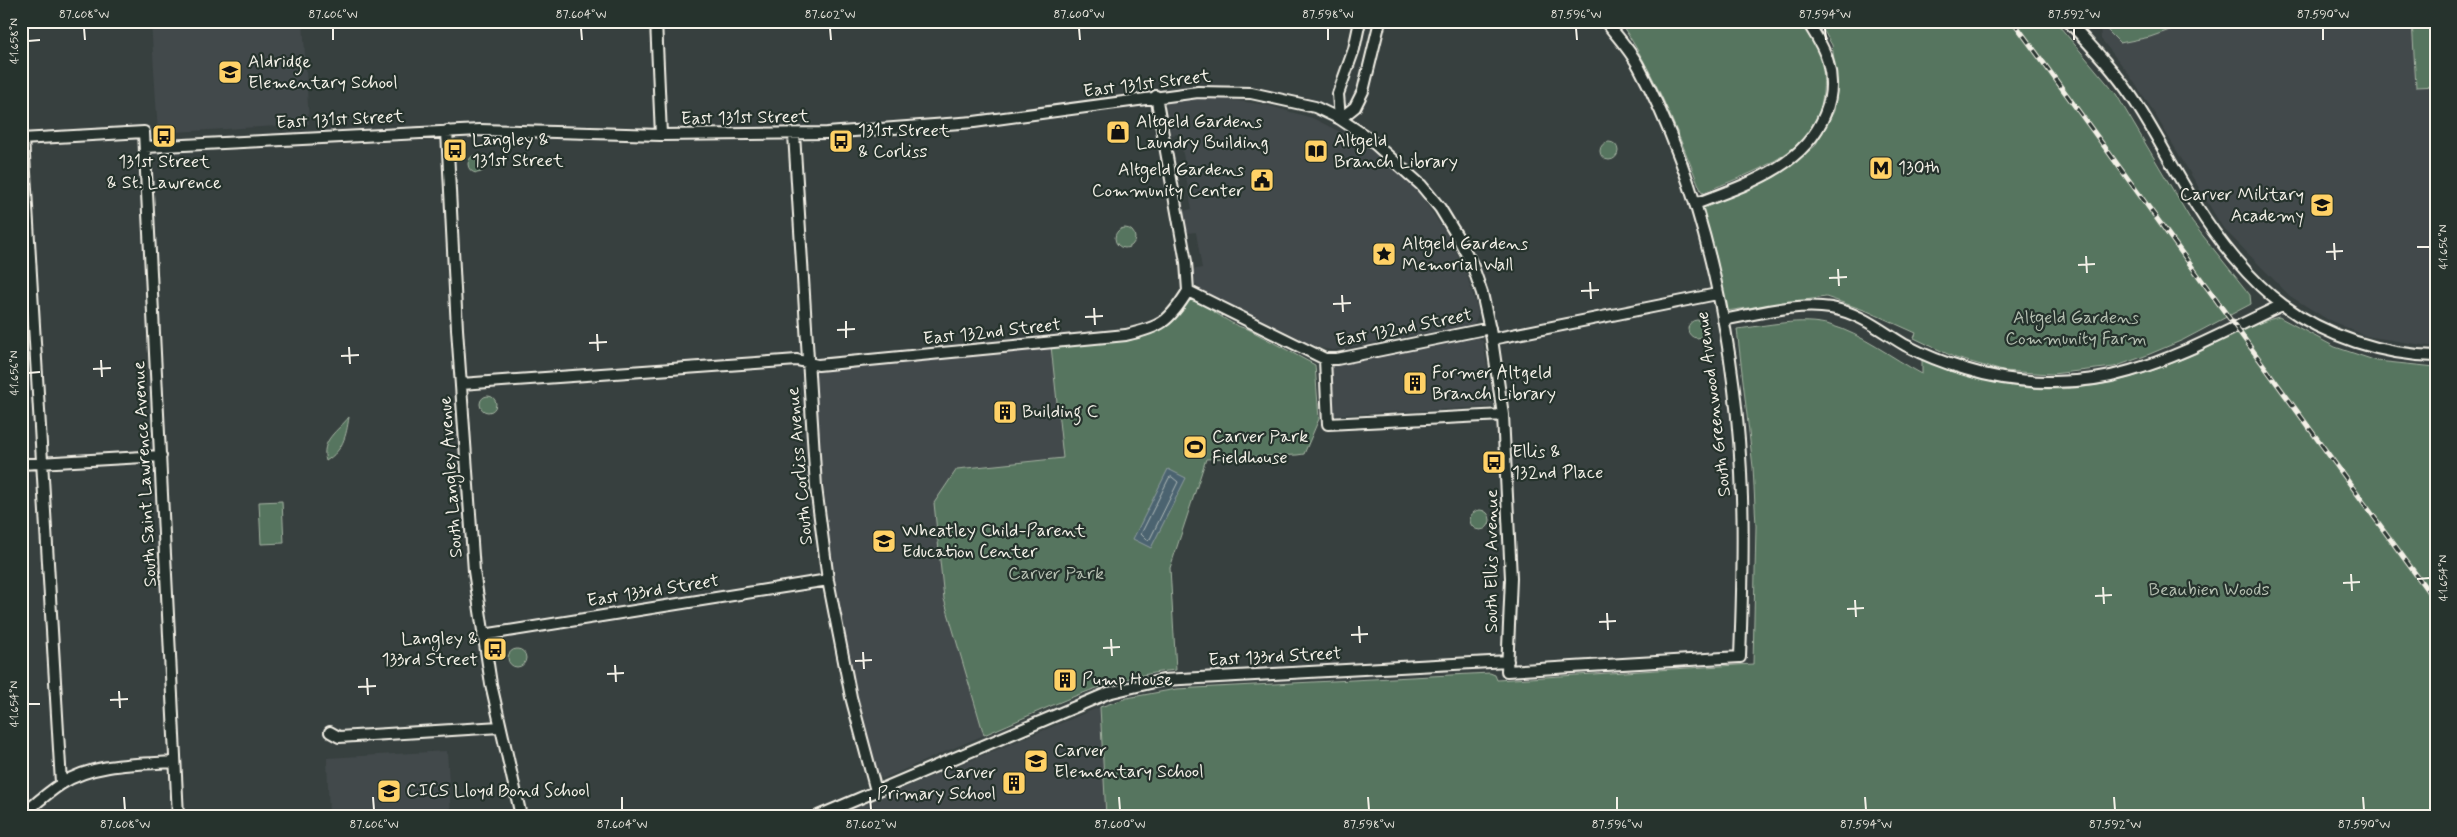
<svg xmlns="http://www.w3.org/2000/svg" width="2457" height="837" font-family="Mynerve,sans-serif">
  <rect width="100%" height="100%" fill="#37403f"/>
  <filter id="ink" filterUnits="userSpaceOnUse"><feTurbulence type="fractalNoise" baseFrequency=".02" numOctaves="2"/><feDisplacementMap in="SourceGraphic" scale="10" xChannelSelector="R" yChannelSelector="G"/><feConvolveMatrix kernelMatrix="1 2 1 2 8 2 1 2 1" color-interpolation-filters="sRGB"/></filter>
  <g filter="url(#ink)">
    <path fill="#43494c" d="M151 21H303L309 124 158 133Z
      M2100 21H2436V347L2366 336 2327 319 2290 296 2223 228 2150 106 2126 70 2101 39Z
      M1217 98 1266 105 1312 118 1356 140 1395 168 1418 192 1450 239 1465 270 1477 308 1478 314 1475 322 1473 324 1333 350 1320 348 1201 290 1196 285 1193 276 1192 270 1202 268 1196 232 1187 233 1184 211 1192 209 1186 177 1177 178 1176 166 1185 164 1179 134 1171 135 1166 104 1173 101Z
      M1478 338 1483 341 1493 405 1490 407 1335 415 1333 413 1331 367 1333 365Z
      M1051 346 1063 458 957 469 944 599 984 735 882 779 877 772 852 671 833 570 818 439 815 371Z
      M1100 707 1106 816H836Z
      M447 751 451 816H329L327 758Z"/>
    <path fill="#56755e" stroke="#a5b3a3" d="M1619 21H1800C1806 31 1813 41 1818 51 1824 64 1824 78 1823 92 1819 154 1749 173 1702 193 1678 134 1656 74 1619 21Z
      M1818 21H2055L2116 94 2192 222 2250 295 2251 304 2183 340 2145 356 2114 367 2052 374 2003 371 1956 358 1914 338 1916 333 1867 311 1826 297 1726 311 1702 207 1775 177 1815 146 1834 111 1837 81 1832 45Z
      M2107 21H2195L2150 37 2120 43 2107 30Z
      M2412 21H2436V86L2416 87Z
      M1600 151a9 9 0 1 1 18 0a9 9 0 1 1-18 0Z
      M468 164a9 9 0 1 1 18 0a9 9 0 1 1-18 0Z
      M1115 238a10 10 0 1 1 20 0a10 10 0 1 1-20 0Z
      M1187 300C1204 300 1226 325 1248 329L1315 365 1319 419 1304 454 1297 455 1206 459 1170 568 1176 670C1108 676 1046 709 984 735L944 599 934 503 957 469 1063 458 1051 346 1144 335Z
      M2279 317 2335 347 2377 361 2436 367V816H1106L1100 707 1127 698 1176 689 1490 673 1495 675 1497 680 1753 664 1756 526 1753 467 1737 329C1765 326 1801 317 1830 325 1862 334 1892 358 1922 374V360C2026 401 2092 398 2195 354 2220 343 2254 322 2279 317Z
      M1688 329a9 9 0 1 1 18 0a9 9 0 1 1-18 0Z
      M480 404a8 8 0 1 1 16 0a8 8 0 1 1-16 0Z
      M349 417C346 437 343 450 326 461 320 440 338 431 349 417Z
      M282 501 284 543 261 544 259 502Z
      M1470 520a10 10 0 1 1 20 0a10 10 0 1 1-20 0Z
      M508 658a9 9 0 1 1 18 0a9 9 0 1 1-18 0Z"/>
    <path fill="#4b6470" stroke="#8f9ca0" d="M1168 469 1186 478 1151 548 1133 539Z"/>
    <g fill="none" stroke-linecap="round" stroke-linejoin="round">
      <path stroke="#b0b9b8" stroke-width="1" d="M1172 477 1178 482 1150 539 1147 540 1141 534 1169 478Z"/>
      <g stroke="#f4f1e8" stroke-width="14">
        <path id="minor" d="M656 21 661 135
          M2068 21C2091 46 2113 69 2132 97 2155 131 2173 169 2196 205 2217 239 2250 281 2283 305 2325 336 2383 355 2436 356
          M1156 96 1186 262 1188 291
          M1340 119 1355 107 1363 91 1380 21
          M1340 119 1338 94 1354 49 1360 21
          M447 131 457 329 474 571 491 684 521 816
          M794 134 816 487 828 580 851 697 876 791
          M21 139 144 132 178 816
          M23 139 61 783
          M145 147 480 130 661 135 827 133 974 122 1198 92 1251 93 1315 107 1340 119 1367 137 1421 185 1440 208 1457 236 1472 264 1482 293 1492 339 1503 415 1511 578 1507 671 1740 657C1742 604 1744 551 1742 498 1738 354 1707 195 1639 67 1631 51 1617 36 1605 21
          M1695 204C1745 185 1804 167 1825 114 1832 97 1833 80 1828 62 1824 47 1815 34 1807 21
          M1723 320C1757 314 1797 302 1831 308 1860 313 1881 331 1905 345 1924 355 1944 363 1965 369 2016 385 2078 387 2130 371 2183 356 2232 328 2282 305
          M1492 339 1717 294
          M1325 359 1328 424 1503 415
          M461 384 797 360 818 365 1126 335C1161 327 1169 322 1188 291L1325 359H1337L1490 328
          M21 464 161 456
          M483 635 828 580
          M330 732 339 737 500 727
          M21 816C34 805 47 793 61 784 93 763 138 764 175 762
          M818 816 1108 693 1163 680 1508 661"/>
      </g>
      <use href="#minor" stroke="#26332d" stroke-width="10"/>
      <g stroke="#f4f1e8" stroke-width="5">
        <path id="rail" d="M2013 21 2436 602"/>
      </g>
      <use href="#rail" stroke="#26332d" stroke-width="3" stroke-dasharray="9" stroke-linecap="butt"/>
    </g>
  </g>
  <path fill="none" stroke="#f4f1e8" stroke-width="2" d="M84 28 85 40M333 28V40M581 28 582 40M830 28 831 40M1079 28 1080 40M1328 28V40M1576 28 1577 40M1825 28 1826 40M2074 28V40M2323 28V40M28 41 40 40M2334 243 2335 260M2417 247H2430M2326 252 2343 251M2086 256 2087 273M2078 265 2095 264M1838 269 1839 286M1829 278 1847 277M1590 282 1591 299M1581 291 1599 290M1342 295 1343 312M1333 304 1351 303M1094 308 1095 325M1085 317 1103 316M846 321V338M837 330 855 329M597 334 598 351M589 343 607 342M349 347 350 364M341 356 359 355M101 360 102 377M93 369 111 368M28 373 40 372M2351 574 2352 591M2417 579 2430 578M2343 583 2360 582M2103 587 2104 604M2095 596 2112 595M1855 600 1856 617M1847 609 1864 608M1607 613 1608 630M1599 622 1616 621M1359 626 1360 643M1351 635 1368 634M1111 639 1112 656M1103 648 1120 647M863 652 864 669M855 661 872 660M615 665 616 682M607 674 624 673M367 678 368 695M358 687 376 686M119 691 120 708M110 700 128 699M28 704H40M124 797 125 810M373 797 374 810M622 797V810M870 797 871 810M1119 797 1120 810M1368 797 1369 810M1617 797V810M1865 797 1866 810M2114 797 2115 810M2363 797 2364 810"/>
  <defs>
    <g id="school-square" transform="scale(1.25)"><rect x="-9" y="-9" width="18" height="18" rx="4" fill="#ffd166" stroke="#26332d"/><path d="M0-5L7-2L0 1L-7-2ZM-4 1L0 2.5L4 1V4Q0 6-4 4Z" fill="#111"/></g>
    <g id="shop-square" transform="scale(1.25)"><rect x="-9" y="-9" width="18" height="18" rx="4" fill="#ffd166" stroke="#26332d"/><path d="M-5-2.5h2.3a2.7 3.5 0 0 1 5.4 0H5L5.5 6h-11ZM-1.5-2.5h3a1.5 2.3 0 0 0-3 0Z" fill="#111"/></g>
    <g id="bus-square" transform="scale(1.25)"><rect x="-9" y="-9" width="18" height="18" rx="4" fill="#ffd166" stroke="#26332d"/><path d="M-5-6H5V4H4V6H2V4H-2V6H-4V4H-5ZM-3.5-4V0h7V-4ZM-3.5 1.2v1.5H-2V1.2ZM2 1.2v1.5H3.5V1.2Z" fill="#111"/></g>
    <g id="library-square" transform="scale(1.25)"><rect x="-9" y="-9" width="18" height="18" rx="4" fill="#ffd166" stroke="#26332d"/><path d="M-6-4Q-3-5.5-.7-3.5V5Q-3 3-6 4ZM6-4Q3-5.5 .7-3.5V5Q3 3 6 4Z" fill="#111"/></g>
    <g id="metro-square" transform="scale(1.25)"><rect x="-9" y="-9" width="18" height="18" rx="4" fill="#ffd166" stroke="#26332d"/><path d="M-5.5 5V-5H-3L0 0L3-5H5.5V5H3V-.5L0 4L-3-.5V5Z" fill="#111"/></g>
    <g id="civic-square" transform="scale(1.25)"><rect x="-9" y="-9" width="18" height="18" rx="4" fill="#ffd166" stroke="#26332d"/><path d="M-.6-6.5H3V-4.5H.6V-3L4-1V1h2V6H-6V1h2V-1L-.6-3ZM-1.2 2.5V6h2.4V2.5Z" fill="#111"/></g>
    <g id="sight-square" transform="scale(1.25)"><rect x="-9" y="-9" width="18" height="18" rx="4" fill="#ffd166" stroke="#26332d"/><path d="M0-6L1.8-2.2L6-1.7L2.9 1.2L3.7 5.4L0 3.3L-3.7 5.4L-2.9 1.2L-6-1.7L-1.8-2.2Z" fill="#111"/></g>
    <g id="building-square" transform="scale(1.25)"><rect x="-9" y="-9" width="18" height="18" rx="4" fill="#ffd166" stroke="#26332d"/><path d="M-4-6H4V6H1V3H-1V6H-4ZM-2.5-4.3h1.7v1.8h-1.7ZM.8-4.3h1.7v1.8H.8ZM-2.5-1h1.7V.8h-1.7ZM.8-1h1.7V.8H.8Z" fill="#111"/></g>
    <g id="stadium-square" transform="scale(1.25)"><rect x="-9" y="-9" width="18" height="18" rx="4" fill="#ffd166" stroke="#26332d"/><path d="M0-5a6.5 5 0 1 0 0 10a6.5 5 0 1 0 0-10ZM-3.5-1.8h7v3.6h-7Z" fill="#111"/></g>
  </defs>
  <g fill-rule="evenodd">
    <use href="#school-square" x="230" y="72"/>
    <use href="#shop-square" x="1118" y="132"/>
    <use href="#bus-square" x="164" y="136"/>
    <use href="#bus-square" x="841" y="141"/>
    <use href="#bus-square" x="455" y="150"/>
    <use href="#library-square" x="1316" y="151"/>
    <use href="#metro-square" x="1881" y="168"/>
    <use href="#civic-square" x="1262" y="180"/>
    <use href="#school-square" x="2322" y="205"/>
    <use href="#sight-square" x="1384" y="254"/>
    <use href="#building-square" x="1415" y="383"/>
    <use href="#building-square" x="1005" y="412"/>
    <use href="#stadium-square" x="1195" y="447"/>
    <use href="#bus-square" x="1494" y="462"/>
    <use href="#school-square" x="884" y="541"/>
    <use href="#bus-square" x="495" y="649"/>
    <use href="#building-square" x="1065" y="680"/>
    <use href="#school-square" x="1036" y="761"/>
    <use href="#building-square" x="1014" y="783"/>
    <use href="#school-square" x="389" y="791"/>
  </g>
  <g text-anchor="middle" dominant-baseline="central" stroke-width="4.5" stroke-linejoin="round" paint-order="stroke">
    <g font-size="18" fill="#f4f1e8" stroke="#26332d" text-anchor="start">
      <text x="248" y="62">Aldridge<tspan x="248" dy="21">Elementary School</tspan></text>
      <text x="1136" y="122">Altgeld Gardens<tspan x="1136" dy="21">Laundry Building</tspan></text>
      <text x="858" y="131">131st Street<tspan x="858" dy="21">&amp; Corliss</tspan></text>
      <text x="472" y="140">Langley &amp;<tspan x="472" dy="21">131st Street</tspan></text>
      <text x="1334" y="141">Altgeld<tspan x="1334" dy="21">Branch Library</tspan></text>
      <text x="164" y="162" text-anchor="middle">131st Street<tspan x="164" dy="21">&amp; St. Lawrence</tspan></text>
      <text x="1898" y="168">130th</text>
      <text x="1244" y="170" text-anchor="end">Altgeld Gardens<tspan x="1244" dy="21">Community Center</tspan></text>
      <text x="2304" y="195" text-anchor="end">Carver Military<tspan x="2304" dy="21">Academy</tspan></text>
      <text x="1402" y="244">Altgeld Gardens<tspan x="1402" dy="21">Memorial Wall</tspan></text>
      <text x="1432" y="373">Former Altgeld<tspan x="1432" dy="21">Branch Library</tspan></text>
      <text x="1022" y="412">Building C</text>
      <text x="1212" y="437">Carver Park<tspan x="1212" dy="21">Fieldhouse</tspan></text>
      <text x="1512" y="452">Ellis &amp;<tspan x="1512" dy="21">132nd Place</tspan></text>
      <text x="902" y="531">Wheatley Child-Parent<tspan x="902" dy="21">Education Center</tspan></text>
      <text x="478" y="639" text-anchor="end">Langley &amp;<tspan x="478" dy="21">133rd Street</tspan></text>
      <text x="1082" y="680">Pump House</text>
      <text x="1054" y="751">Carver<tspan x="1054" dy="21">Elementary School</tspan></text>
      <text x="996" y="773" text-anchor="end">Carver<tspan x="996" dy="21">Primary School</tspan></text>
      <text x="406" y="791">CICS Lloyd Bond School</text>
    </g>
    <g font-size="18" fill="#f4f1e8" stroke="#26332d">
      <text transform="translate(1147 84) rotate(-7)">East 131st Street</text>
      <text transform="translate(745 118) rotate(-1)">East 131st Street</text>
      <text transform="translate(340 120) rotate(-3)">East 131st Street</text>
      <text transform="translate(1404 328) rotate(-11)">East 132nd Street</text>
      <text transform="translate(992 332) rotate(-6)">East 132nd Street</text>
      <text transform="translate(1714 404) rotate(-97)">South Greenwood Avenue</text>
      <text transform="translate(800 466) rotate(-95)">South Corliss Avenue</text>
      <text transform="translate(145 474) rotate(-93)">South Saint Lawrence Avenue</text>
      <text transform="translate(451 477) rotate(-94)">South Langley Avenue</text>
      <text transform="translate(1492 561) rotate(-90)">South Ellis Avenue</text>
      <text transform="translate(653 591) rotate(-9)">East 133rd Street</text>
      <text transform="translate(1275 657) rotate(-3)">East 133rd Street</text>
    </g>
    <g font-size="18" fill="#b5bfb1" stroke="#26332d">
      <text x="2076" y="318">Altgeld Gardens<tspan x="2076" dy="21">Community Farm</tspan></text>
      <text x="1056" y="574">Carver Park</text>
      <text x="2209" y="590">Beaubien Woods</text>
    </g>
  </g>
  <rect width="2457" height="837" fill="none" stroke="#26332d" stroke-width="55"/>
  <rect x="28" y="28" width="2402" height="782" fill="none" stroke="#f4f1e8" stroke-width="2"/>
  <g font-size="12" text-anchor="middle" fill="#f4f1e8">
    <text x="84" y="18">87.608°W</text>
    <text x="333" y="18">87.606°W</text>
    <text x="581" y="18">87.604°W</text>
    <text x="830" y="18">87.602°W</text>
    <text x="1079" y="18">87.600°W</text>
    <text x="1328" y="18">87.598°W</text>
    <text x="1576" y="18">87.596°W</text>
    <text x="1825" y="18">87.594°W</text>
    <text x="2074" y="18">87.592°W</text>
    <text x="2323" y="18">87.590°W</text>
    <text transform="translate(14 41) rotate(-90)" y="4">41.658°N</text>
    <text transform="translate(2443 247) rotate(-90)" y="4">41.656°N</text>
    <text transform="translate(14 373) rotate(-90)" y="4">41.656°N</text>
    <text transform="translate(2443 578) rotate(-90)" y="4">41.654°N</text>
    <text transform="translate(14 704) rotate(-90)" y="4">41.654°N</text>
    <text x="125" y="828">87.608°W</text>
    <text x="374" y="828">87.606°W</text>
    <text x="622" y="828">87.604°W</text>
    <text x="871" y="828">87.602°W</text>
    <text x="1120" y="828">87.600°W</text>
    <text x="1369" y="828">87.598°W</text>
    <text x="1617" y="828">87.596°W</text>
    <text x="1866" y="828">87.594°W</text>
    <text x="2115" y="828">87.592°W</text>
    <text x="2364" y="828">87.590°W</text>
  </g>
</svg>
